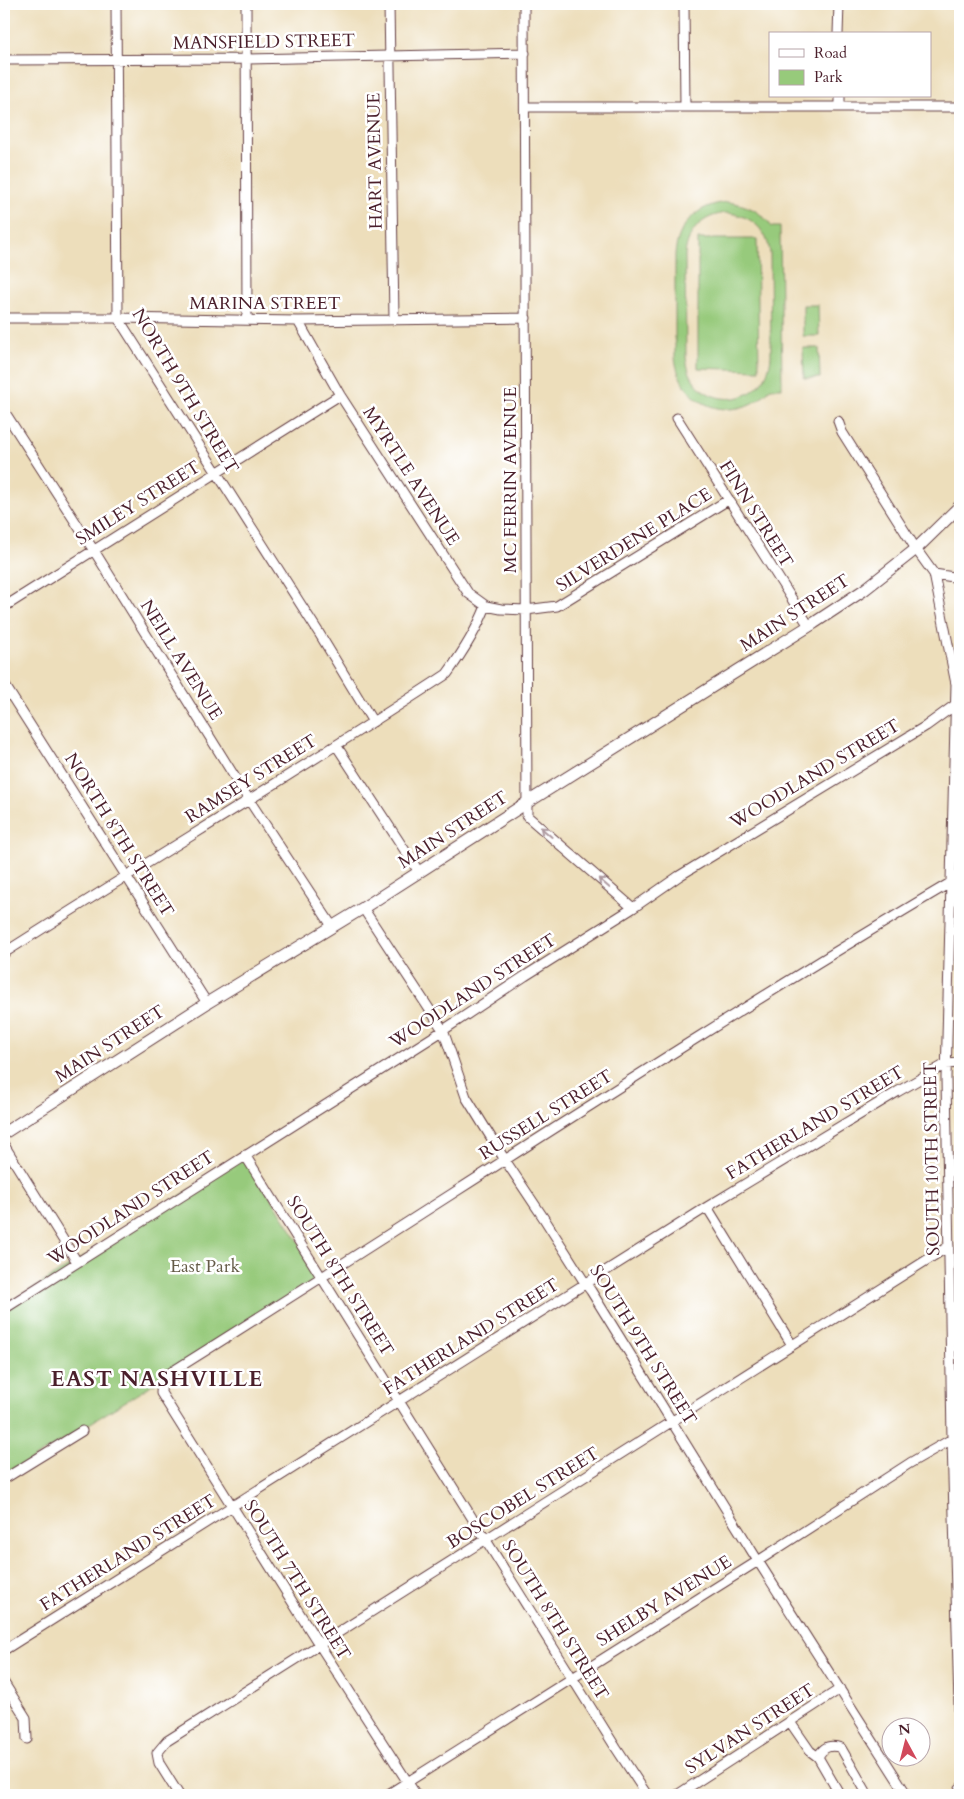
<svg xmlns="http://www.w3.org/2000/svg" width="964" height="1799" font-family="Cardo,serif">
  <rect width="100%" height="100%" fill="#fff"/>
  <filter id="ink" filterUnits="userSpaceOnUse"><feTurbulence type="fractalNoise" baseFrequency=".02" numOctaves="2"/><feDisplacementMap in="SourceGraphic" scale="10" xChannelSelector="R" yChannelSelector="G"/><feConvolveMatrix kernelMatrix="1 2 1 2 8 2 1 2 1" color-interpolation-filters="sRGB"/></filter>
  <filter id="wash" filterUnits="userSpaceOnUse"><feTurbulence type="fractalNoise" baseFrequency=".0096" numOctaves="4" result="noise"/><feDisplacementMap in="SourceGraphic" scale="20" xChannelSelector="R" yChannelSelector="G"/><feGaussianBlur stdDeviation="1.12" result="paint"/><feColorMatrix in="noise" values="0 0 0 0 0 0 0 0 0 0 0 0 0 0 0 0 0 1.4 0 .05"/><feComposite in="paint" operator="in"/></filter>
  <g filter="url(#wash)">
    <rect width="100%" height="100%" fill="#eddebb"/>
    <path fill="#97ca7b" stroke="#707453" fill-rule="evenodd" d="M727 202C746 204 761 211 772 227H780L782 388H771C737 427 680 409 675 357V255C677 225 697 205 727 202ZM727 213C751 215 768 230 770 254L771 356C767 412 691 413 686 357L685 255C687 231 703 215 727 213Z
      M698 239H757L759 370 698 368Z
      M803 305H818L819 336H803Z
      M803 348H819L820 378H804Z
      M245 1155 322 1279 4 1477V1307Z"/>
  </g>
  <g filter="url(#ink)">
    <g fill="none" stroke-linecap="round" stroke-linejoin="round">
      <g stroke="#623c41" stroke-width="11">
        <path id="minor" d="M116 4 118 318 319 633 373 722
          M246 4 247 319
          M389 4 394 319
          M524 4 527 816 633 908
          M684 4 685 107
          M838 34 839 4
          M4 60 246 59 525 53
          M840 96V107
          M525 107H960
          M4 318H118L298 321 526 318
          M298 321 340 395 468 593 486 606 501 609 526 610 557 606 728 500
          M4 411 98 557 249 800 332 926
          M677 418 809 626
          M838 421 842 432 916 549 934 574 956 684 946 1078 952 1439 960 1745
          M934 574 960 578
          M4 607 340 395
          M4 684 207 1003
          M336 745 419 872
          M363 908 443 1030 466 1097 505 1160 545 1220 585 1283 591 1291 758 1561 907 1795
          M4 953C151 859 301 770 447 674 463 652 476 632 486 606
          M4 1145 77 1262
          M245 1155 616 1748 647 1795
          M707 1207 792 1345
          M4 1309 436 1035 525 976 633 908 679 876 926 726 959 702
          M4 1479 82 1431
          M4 1650 707 1207 897 1092 946 1064 960 1063
          M4 1683 26 1718 27 1739
          M790 1722 810 1751 818 1757 840 1795
          M818 1757C823 1747 830 1744 841 1748L868 1795
          M179 1795 159 1763 157 1753 167 1741 949 1246
          M387 1795 758 1561 910 1463 952 1439 960 1438
          M416 1795 315 1638 161 1393 162 1378C425 1214 683 1041 950 883
          M677 1795 840 1689
          M957 1795 960 1788"/>
      </g>
      <g stroke="#623c41" stroke-width="13">
        <path id="major" d="M4 1133 207 1003 363 908 528 802 814 623 864 590 916 549 960 506"/>
      </g>
      <use href="#minor" stroke="#fff" stroke-width="9"/>
      <use href="#major" stroke="#fff" stroke-width="11"/>
    </g>
    <defs><path id="oneway-shaft" d="M-6 0H5M1.5-3L5.5 0L1.5 3" fill="none" stroke-width="1.6" stroke-linecap="round" stroke-linejoin="round" transform="scale(1.25)"/></defs>
    <g stroke="#ae9aa0">
      <use href="#oneway-shaft" transform="translate(546 832) rotate(-139)"/>
      <use href="#oneway-shaft" transform="translate(604 883) rotate(-139)"/>
    </g>
  </g>
  <g text-anchor="middle" dominant-baseline="central" stroke-width="5" stroke-linejoin="round" paint-order="stroke">
    <g font-size="18" fill="#4a1f2b" stroke="#fff">
      <text transform="translate(264 42) rotate(-1)">MANSFIELD STREET</text>
      <text transform="translate(375 161) rotate(-91)">HART AVENUE</text>
      <text x="265" y="303">MARINA STREET</text>
      <text transform="translate(185 391) rotate(59)">NORTH 9TH STREET</text>
      <text transform="translate(411 476) rotate(57)">MYRTLE AVENUE</text>
      <text transform="translate(510 480) rotate(-90)">MC FERRIN AVENUE</text>
      <text transform="translate(138 503) rotate(-32)">SMILEY STREET</text>
      <text transform="translate(756 514) rotate(58)">FINN STREET</text>
      <text transform="translate(634 540) rotate(-32)">SILVERDENE PLACE</text>
      <text transform="translate(795 613) rotate(-33)">MAIN STREET</text>
      <text transform="translate(181 660) rotate(58)">NEILL AVENUE</text>
      <text transform="translate(815 774) rotate(-31)">WOODLAND STREET</text>
      <text transform="translate(251 779) rotate(-32)">RAMSEY STREET</text>
      <text transform="translate(453 830) rotate(-33)">MAIN STREET</text>
      <text transform="translate(119 835) rotate(58)">NORTH 8TH STREET</text>
      <text transform="translate(473 991) rotate(-33)">WOODLAND STREET</text>
      <text transform="translate(110 1044) rotate(-33)">MAIN STREET</text>
      <text transform="translate(546 1115) rotate(-32)">RUSSELL STREET</text>
      <text transform="translate(815 1123) rotate(-31)">FATHERLAND STREET</text>
      <text transform="translate(932 1159) rotate(-91)">SOUTH 10TH STREET</text>
      <text transform="translate(131 1208) rotate(-33)">WOODLAND STREET</text>
      <text transform="translate(340 1276) rotate(58)">SOUTH 8TH STREET</text>
      <text transform="translate(471 1337) rotate(-32)">FATHERLAND STREET</text>
      <text transform="translate(643 1345) rotate(58)">SOUTH 9TH STREET</text>
      <text transform="translate(523 1498) rotate(-32)">BOSCOBEL STREET</text>
      <text transform="translate(128 1553) rotate(-32)">FATHERLAND STREET</text>
      <text transform="translate(297 1580) rotate(58)">SOUTH 7TH STREET</text>
      <text transform="translate(664 1601) rotate(-32)">SHELBY AVENUE</text>
      <text transform="translate(555 1620) rotate(58)">SOUTH 8TH STREET</text>
      <text transform="translate(750 1729) rotate(-33)">SYLVAN STREET</text>
    </g>
    <g font-size="18" fill="#655b47" stroke="#fff">
      <text x="205" y="1266">East Park</text>
    </g>
    <g font-size="22" font-weight="bold" letter-spacing="1" fill="#4a1f2b" stroke="#fff">
      <text x="157" y="1379">EAST NASHVILLE</text>
    </g>
  </g>
  <rect width="964" height="1799" fill="none" stroke="#fff" stroke-width="20"/>
  <rect x="769" y="32" width="162" height="65" fill="#ffffff" stroke="#b7a5aa"/>
  <rect x="779" y="49" width="25" height="8" fill="#ffffff" stroke="#b7a5aa"/>
  <text x="814" y="58" font-size="15" fill="#4a1f2b">Road</text>
  <rect x="779" y="70" width="25" height="15" fill="#97ca7b" stroke="#b7a5aa"/>
  <text x="814" y="82" font-size="15" fill="#4a1f2b">Park</text>
  <g transform="translate(906 1742) rotate(353)"><circle r="24" fill="#ffffff" stroke="#b7a5aa"/>
  <path d="M0-4L9 19L0 12L-9 19Z" fill="#d1495b"/>
  <text y="-8" font-size="14" font-weight="bold" text-anchor="middle" fill="#4a1f2b">N</text>
  </g>
</svg>
